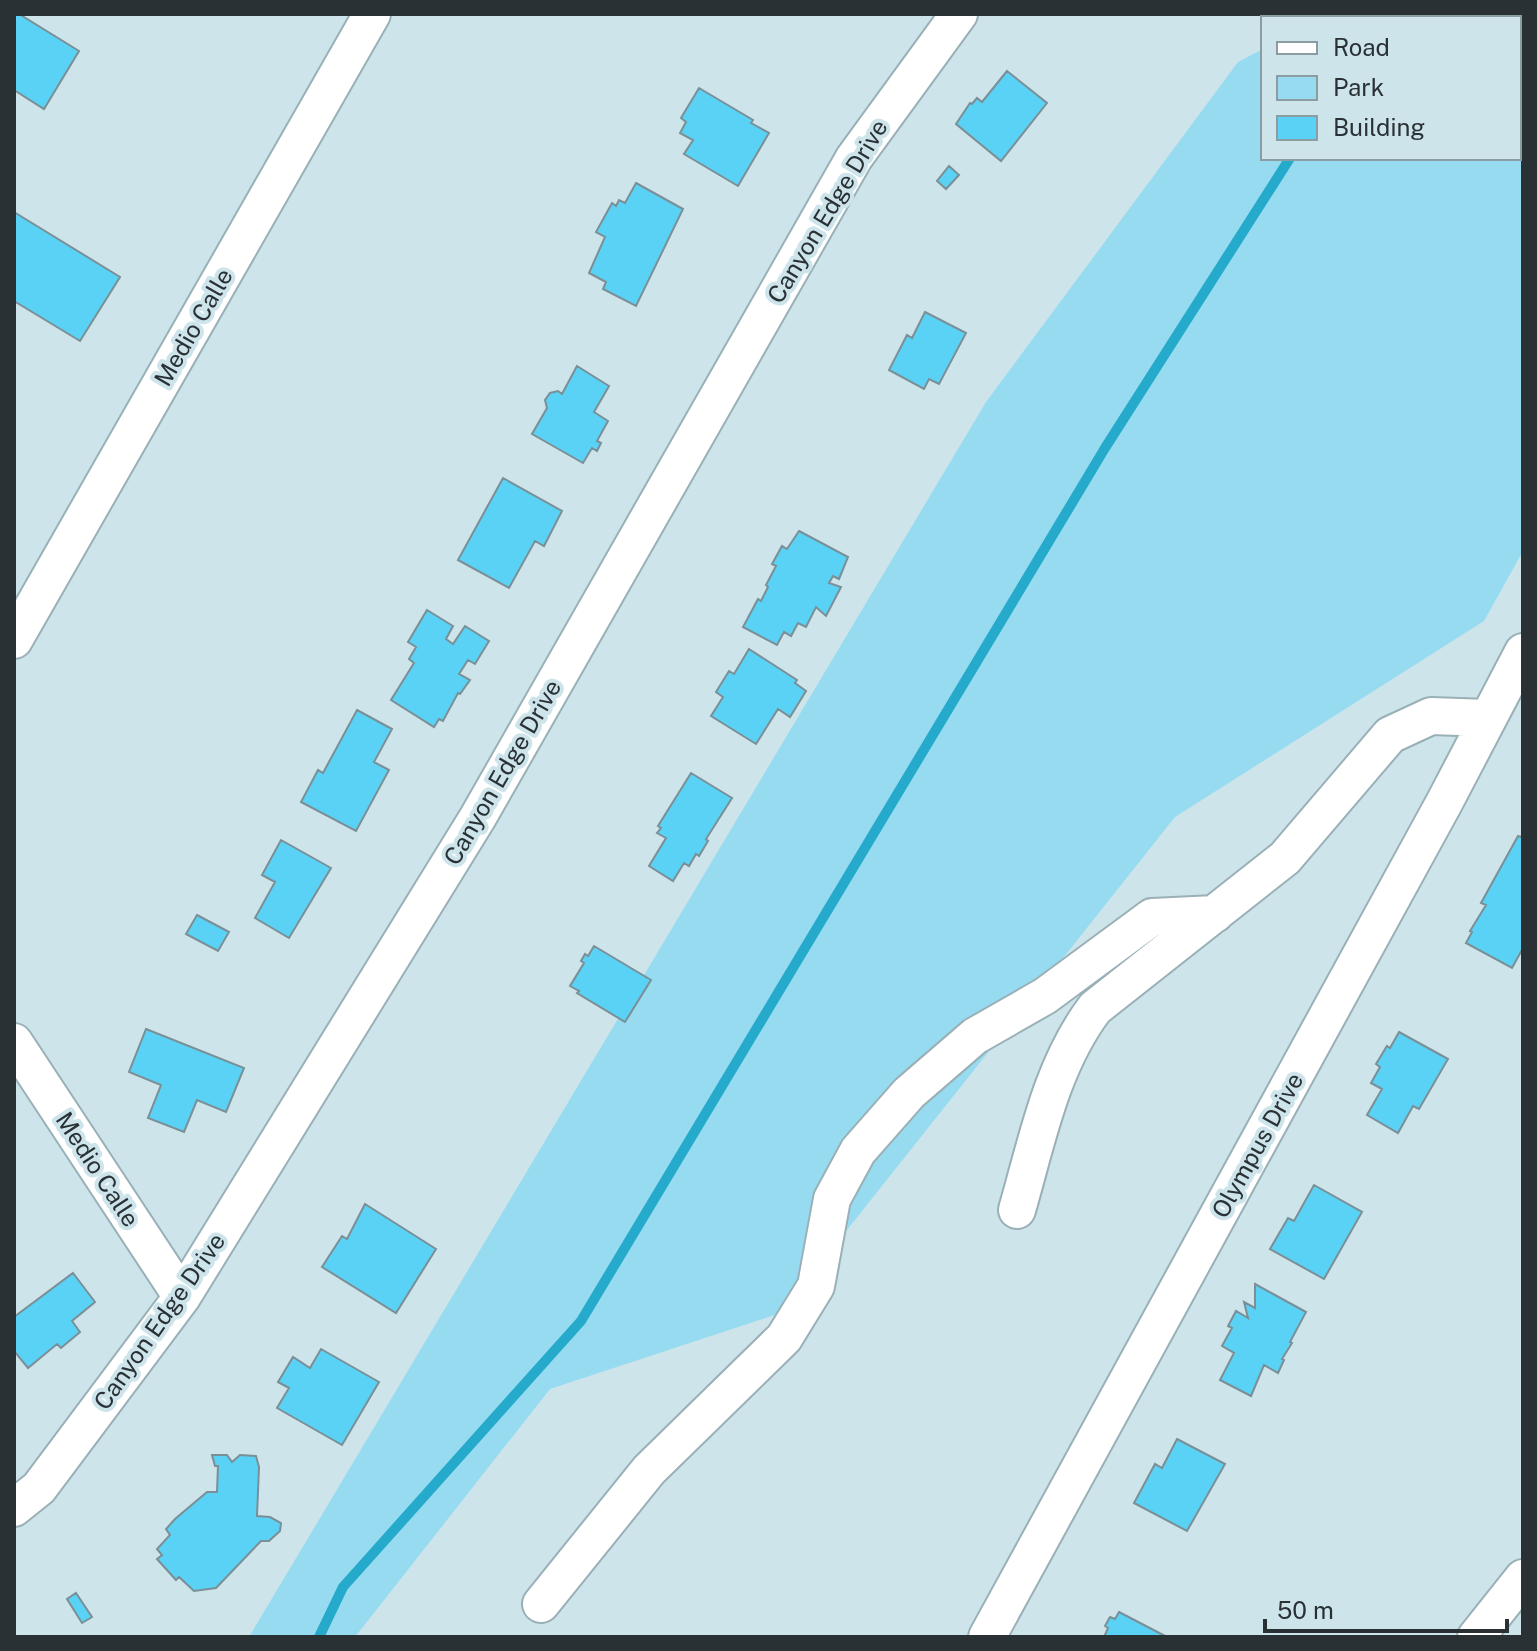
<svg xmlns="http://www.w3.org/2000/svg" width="1537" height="1651" font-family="'Public Sans',sans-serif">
  <rect width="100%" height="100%" fill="#cde4eb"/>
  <path fill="#97dbf1" d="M1329 14H1523V551L1484 621 1175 817 781 1313 550 1389 355 1637H249L986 402 1238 62 1263 49V158H1519V18H1321Z"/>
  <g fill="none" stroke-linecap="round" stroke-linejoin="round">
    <path stroke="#25aacc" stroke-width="10" d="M319 1637 343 1587 581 1321 1105 448 1290 158"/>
  </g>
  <path fill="#5ad2f6" stroke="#7a8f96" stroke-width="2" d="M14 14H19L79 51 44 109 14 90Z
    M1007 71 1047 103 1001 161 956 124 970 103 972 104 977 98 982 102Z
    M699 88 753 120 751 123 769 133 738 186 684 154 693 140 680 133 686 122 681 118Z
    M949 166 959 175 946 189 937 181Z
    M636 183 683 209 636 306 603 289 606 282 589 273 605 237 596 232 612 203 616 206 619 200 625 203Z
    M14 212 120 277 80 341 14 301Z
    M925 312 966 333 939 384 929 379 924 389 889 370 907 335 912 338Z
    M577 366 609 386 594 412 608 421 597 441 601 443 597 451 592 448 583 463 532 434 547 408 545 400 550 393 558 391 562 394Z
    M503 478 562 511 544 546 535 541 509 588 458 560Z
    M799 531 848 557 839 579 833 576 829 583 841 587 826 616 816 607 806 627 798 623 791 636 784 632 777 645 743 627 758 599 761 601 768 587 766 585 776 566 772 564 782 546 787 549Z
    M427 610 453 626 446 639 453 644 465 626 489 641 475 664 468 660 459 674 470 680 460 694 458 693 443 721 439 719 434 727 391 700 414 663 409 659 416 647 408 642Z
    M749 649 797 680 795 683 806 691 790 717 778 709 756 744 711 716 723 697 716 692 729 671 734 674Z
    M357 710 392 729 374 762 389 770 356 831 301 802 318 770 323 773Z
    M691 773 732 798 706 839 708 841 699 856 696 854 689 866 684 863 673 881 649 866 666 838 657 833 661 828 658 826Z
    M1523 834V948L1512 968 1466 943 1472 932 1470 931 1486 905 1481 903 1518 836 1521 837Z
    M281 840 331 868 289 938 255 918 275 882 262 875Z
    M197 915 229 932 218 951 186 934Z
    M594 946 651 980 625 1022 577 993 579 991 570 986 584 963 581 961 585 954 588 956Z
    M146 1029 244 1068 226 1112 197 1100 184 1132 148 1118 161 1085 129 1072Z
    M1399 1032 1448 1059 1419 1109 1413 1106 1398 1133 1367 1115 1382 1089 1371 1083 1380 1067 1376 1064 1387 1046 1390 1048Z
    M1314 1185 1362 1212 1324 1279 1270 1249 1288 1218 1294 1221Z
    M365 1204 436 1249 396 1313 322 1267 342 1236 347 1239Z
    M73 1273 95 1302 72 1321 80 1332 61 1348 57 1344 28 1368 14 1351V1317Z
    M1255 1284 1306 1312 1290 1342 1292 1343 1282 1359 1284 1360 1278 1373 1264 1365 1251 1396 1220 1380 1234 1353 1222 1346 1232 1328 1228 1326 1236 1311 1248 1318 1244 1302 1255 1308Z
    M321 1349 379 1382 342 1445 277 1408 289 1388 278 1382 293 1357 310 1368Z
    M1177 1439 1225 1464 1187 1531 1134 1503 1155 1464 1162 1468Z
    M212 1455H227L232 1462 240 1455 256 1456 259 1467 257 1516 270 1517 281 1523 280 1531 269 1541H261L216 1588 194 1591 179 1577 176 1580 157 1559 162 1555 157 1549 170 1535 166 1529 175 1519 207 1492H217L218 1466H215Z
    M76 1593 92 1617 82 1623 67 1599Z
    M1119 1612 1167 1637H1104L1108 1628 1105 1626 1110 1617 1115 1619Z"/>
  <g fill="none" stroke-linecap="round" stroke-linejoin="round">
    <g stroke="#9ab0b7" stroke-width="40">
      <path id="minor" d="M14 640 372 14
        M14 1042 182 1297
        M1017 1210C1037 1141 1051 1066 1095 1008L1285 858 1390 735 1431 716 1488 718
        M14 1508 39 1488 182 1297 478 817 854 158 959 14
        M541 1604 649 1470 784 1338 816 1286 832 1199 858 1151 909 1093 975 1036 1045 996 1152 917 1215 914
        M987 1637 1444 803 1523 652
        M1476 1637 1523 1578"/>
    </g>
    <use href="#minor" stroke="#fff" stroke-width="36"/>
  </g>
  <g text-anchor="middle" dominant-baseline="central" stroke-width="8" stroke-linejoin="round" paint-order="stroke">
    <g font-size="24" fill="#293134" stroke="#cde4eb">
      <text transform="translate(827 211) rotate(-59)">Canyon Edge Drive</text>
      <text transform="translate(193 327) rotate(-60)">Medio Calle</text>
      <text transform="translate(502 772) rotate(-60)">Canyon Edge Drive</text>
      <text transform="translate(1257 1145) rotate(-61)">Olympus Drive</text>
      <text transform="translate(98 1169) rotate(57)">Medio Calle</text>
      <text transform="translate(159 1321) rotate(-55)">Canyon Edge Drive</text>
    </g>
  </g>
  <rect width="1537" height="1651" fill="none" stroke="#293134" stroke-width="32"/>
  <rect x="1261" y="16" width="260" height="144" fill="#cde4eb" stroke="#8b9ca2" stroke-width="2"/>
  <rect x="1277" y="42" width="40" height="12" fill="#ffffff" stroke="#8b9ca2" stroke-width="2"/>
  <text x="1333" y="56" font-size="24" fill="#293134">Road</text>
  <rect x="1277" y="76" width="40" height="24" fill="#97dbf1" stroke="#8b9ca2" stroke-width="2"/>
  <text x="1333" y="96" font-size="24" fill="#293134">Park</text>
  <rect x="1277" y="116" width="40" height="24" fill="#5ad2f6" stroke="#8b9ca2" stroke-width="2"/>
  <text x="1333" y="136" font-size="24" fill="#293134">Building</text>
  <path d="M1265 1619v12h242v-12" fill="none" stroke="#293134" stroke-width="4"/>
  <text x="1277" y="1619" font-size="24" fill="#293134" stroke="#cde4eb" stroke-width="6" paint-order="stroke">50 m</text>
</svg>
